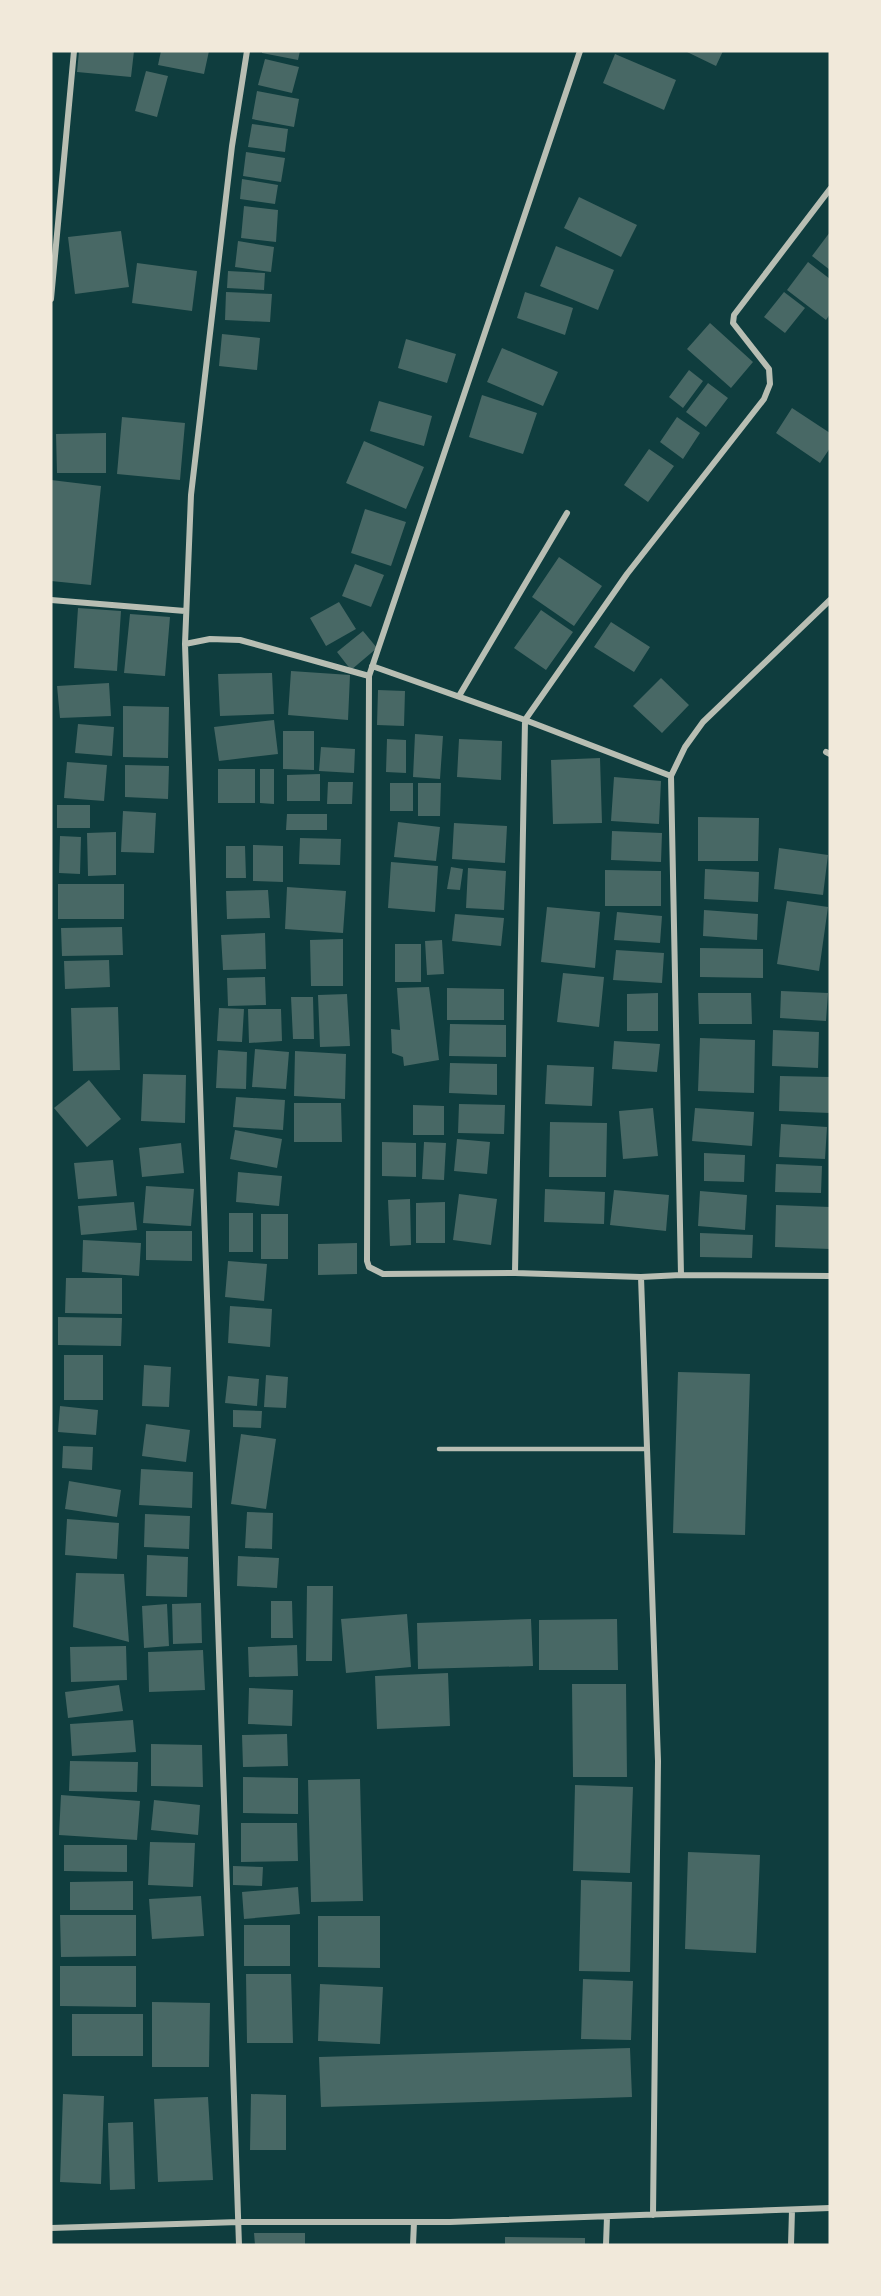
<svg xmlns="http://www.w3.org/2000/svg" width="881" height="2296" font-family="Georgia,serif">
  <rect width="100%" height="100%" fill="#0f3d3e"/>
  <path fill="#486865" d="M79 51H134L131 77 77 72Z
    M161 51H209L204 74 158 65Z
    M262 51H300L298 60 262 53Z
    M685 51H723L716 66Z
    M615 54 676 80 664 110 603 83Z
    M265 59 299 67 292 93 258 85Z
    M146 71 168 76 157 117 135 111Z
    M257 91 299 99 294 127 252 119Z
    M252 124 288 129 285 152 248 147Z
    M246 152 285 158 281 182 243 176Z
    M242 179 278 185 275 204 240 199Z
    M579 197 637 225 621 257 564 228Z
    M244 206 278 210 276 242 241 238Z
    M121 231 129 287 75 294 68 237Z
    M830 232V270L812 256Z
    M238 241 274 247 271 272 235 267Z
    M556 246 614 270 598 310 540 286Z
    M808 262 830 279V314L826 320 787 290Z
    M137 263 197 271 192 311 132 303Z
    M228 271 265 273 264 290 227 288Z
    M226 292 272 294 270 322 225 320Z
    M525 292 573 308 565 335 517 318Z
    M784 292 805 308 785 333 764 317Z
    M710 323 753 362 731 388 687 349Z
    M222 334 260 338 257 370 219 366Z
    M406 339 456 354 447 383 398 368Z
    M502 348 558 372 543 406 487 382Z
    M689 370 703 381 683 408 669 397Z
    M708 383 728 398 706 427 686 412Z
    M482 395 537 413 523 454 469 437Z
    M379 401 432 416 424 446 370 431Z
    M792 408 830 433V448L820 463 776 433Z
    M122 417 185 423 180 480 117 474Z
    M677 417 700 433 683 459 660 442Z
    M106 433V473H57L56 434Z
    M364 441 424 467 406 509 346 483Z
    M649 449 674 466 648 502 624 485Z
    M51 480 101 486 91 585 51 581Z
    M365 509 406 522 391 566 351 553Z
    M559 557 602 586 574 626 532 597Z
    M355 564 384 575 371 607 342 596Z
    M339 602 356 629 326 646 310 618Z
    M78 608 121 611 117 671 74 668Z
    M541 610 573 632 546 670 514 648Z
    M130 614 170 617 165 676 124 673Z
    M611 622 650 647 634 672 594 647Z
    M363 631 377 648 351 670 337 652Z
    M291 671 350 675 348 720 288 715Z
    M272 673 274 714 220 716 218 674Z
    M661 678 689 705 662 733 633 706Z
    M109 683 111 716 60 718 57 686Z
    M378 690 405 691 404 726 377 725Z
    M123 706 169 707 168 758 123 757Z
    M274 720 278 754 219 761 214 727Z
    M78 724 114 727 112 756 75 753Z
    M283 731H314V770L283 769Z
    M415 734 443 736 440 779 413 777Z
    M387 739 406 740V773L386 772Z
    M459 739 502 741 501 780 457 777Z
    M321 747 355 749 354 773 319 771Z
    M600 758 602 823 553 824 551 760Z
    M67 762 107 765 104 801 64 798Z
    M125 765 169 766 168 799 125 797Z
    M218 769H255V803H218Z
    M260 769H274V804L260 803Z
    M320 774V801H287V775Z
    M614 777 661 781 659 824 611 821Z
    M328 782H353L352 804H327Z
    M390 783H413V811H390Z
    M418 783H441L440 816H418Z
    M57 805H90V828H57Z
    M123 811 156 813 154 853 121 852Z
    M287 814H327V830H286Z
    M698 817 759 818 758 861H698Z
    M398 822 440 827 436 861 394 857Z
    M454 823 507 826 505 863 452 859Z
    M612 831 662 833 661 862 611 860Z
    M116 832V875L88 876 87 833Z
    M60 836 81 837 80 874 59 873Z
    M300 838 341 839 340 865 299 864Z
    M253 845 283 846V882L253 881Z
    M226 846H245L246 878H226Z
    M779 848 828 855 823 895 774 889Z
    M391 862 438 866 435 912 388 908Z
    M451 867 463 869 460 890 447 889Z
    M468 868 506 871 504 910 466 908Z
    M705 869 759 872 758 902 704 899Z
    M605 870 661 871V906H605Z
    M58 884H124V919H58Z
    M287 887 346 891 343 933 285 929Z
    M268 890 270 918 227 919 226 891Z
    M787 901 828 907 819 971 777 964Z
    M547 907 600 912 595 968 541 962Z
    M704 910 758 914 757 940 703 936Z
    M617 912 662 916 660 943 614 940Z
    M455 914 504 918 501 946 452 941Z
    M122 927 123 955 62 956 61 928Z
    M265 933 266 969 223 970 221 935Z
    M343 939V986H311L310 940Z
    M442 940 444 974 427 975 425 941Z
    M395 944H421V982H395Z
    M700 948 763 949V978L700 977Z
    M616 950 664 953 662 983 613 980Z
    M109 960 110 987 65 989 64 961Z
    M563 973 604 977 599 1027 557 1022Z
    M265 977 266 1005 228 1006 227 978Z
    M429 987 439 1060 404 1066 403 1057 392 1053 391 1029 400 1030 397 988Z
    M447 988 504 989V1020H447Z
    M781 991 828 993 826 1021 780 1018Z
    M658 993V1031H627V994Z
    M698 993H751L752 1024H699Z
    M347 994 350 1046 320 1047 318 995Z
    M291 997H313L314 1039H293Z
    M118 1007 120 1070 73 1071 71 1008Z
    M219 1008 244 1009 242 1042 217 1041Z
    M248 1009H281L282 1041 249 1043Z
    M450 1024 506 1025V1057L449 1056Z
    M773 1030 819 1032 818 1068 772 1066Z
    M700 1038 755 1040 754 1093 698 1091Z
    M614 1041 660 1044 657 1072 612 1069Z
    M255 1049 289 1052 286 1089 252 1087Z
    M218 1050 247 1052 246 1089 216 1088Z
    M295 1051 346 1054 345 1099 294 1096Z
    M450 1063 497 1064V1095L449 1093Z
    M547 1065 594 1067 592 1106 545 1104Z
    M143 1074 186 1075 185 1123 141 1121Z
    M780 1076 830 1077V1113L779 1111Z
    M89 1080 121 1119 87 1147 54 1108Z
    M236 1097 285 1100 283 1130 233 1127Z
    M294 1103H341L342 1142H294Z
    M459 1104 505 1105 504 1134 458 1133Z
    M413 1105 444 1106V1135H413Z
    M653 1108 658 1156 623 1159 619 1111Z
    M695 1108 754 1112 752 1146 692 1141Z
    M550 1122 607 1123 606 1177H549Z
    M781 1124 827 1127 825 1159 779 1157Z
    M235 1130 282 1139 277 1168 230 1159Z
    M457 1139 490 1142 487 1174 454 1171Z
    M382 1142 416 1143V1177L382 1176Z
    M424 1142 446 1143 444 1180 422 1179Z
    M181 1143 184 1173 142 1177 139 1148Z
    M704 1153 745 1155 744 1182 704 1181Z
    M113 1160 117 1196 78 1199 74 1163Z
    M776 1164 822 1166 821 1193 775 1192Z
    M238 1172 282 1176 279 1206 236 1202Z
    M146 1186 194 1189 191 1226 143 1223Z
    M545 1189 605 1192 604 1224 544 1222Z
    M614 1190 669 1195 666 1231 610 1225Z
    M700 1191 747 1195 745 1230 698 1226Z
    M459 1194 497 1199 491 1245 453 1240Z
    M410 1199 411 1245 390 1246 388 1200Z
    M134 1202 137 1230 81 1235 78 1206Z
    M445 1202V1243H416V1203Z
    M776 1205 830 1207V1249L775 1247Z
    M229 1213H253V1252H229Z
    M261 1214H288V1259H261Z
    M146 1231H192V1261L146 1260Z
    M700 1233 753 1235 752 1258 700 1257Z
    M83 1240 141 1243 139 1276 82 1272Z
    M357 1243V1274L318 1275V1244Z
    M228 1261 267 1264 264 1301 225 1297Z
    M66 1278H122V1314L65 1313Z
    M230 1306 272 1309 270 1347 228 1343Z
    M58 1317 122 1318 121 1346 58 1345Z
    M64 1355H103V1400H64Z
    M144 1365 171 1367 169 1407 142 1406Z
    M678 1372 750 1374 745 1535 673 1533Z
    M266 1375 288 1377 286 1408 264 1407Z
    M228 1376 259 1379 257 1406 225 1403Z
    M60 1406 98 1410 96 1435 58 1432Z
    M233 1410 262 1411 261 1428 233 1427Z
    M146 1424 190 1430 186 1462 142 1456Z
    M241 1434 276 1439 266 1509 231 1504Z
    M63 1446 93 1447 92 1470 62 1468Z
    M141 1469 193 1472 192 1508 139 1505Z
    M69 1481 121 1490 117 1517 65 1509Z
    M247 1512 273 1513 272 1549 245 1548Z
    M145 1514 190 1516 189 1549 144 1547Z
    M67 1519 119 1523 117 1559 65 1555Z
    M147 1555 188 1557 187 1597 146 1596Z
    M238 1556 279 1558 277 1588 237 1586Z
    M76 1573 124 1574 129 1642 73 1627Z
    M307 1586H333L332 1661H306Z
    M271 1601H292L293 1638H271Z
    M201 1603 202 1643 173 1644 172 1604Z
    M167 1604 169 1646 144 1648 142 1606Z
    M407 1614 411 1667 346 1673 341 1619Z
    M531 1619 533 1666 418 1669 417 1623Z
    M617 1619 618 1670H539V1620Z
    M297 1645 298 1676 249 1677 248 1647Z
    M126 1646 127 1680 71 1682 70 1647Z
    M203 1650 205 1690 149 1692 148 1652Z
    M448 1673 450 1726 377 1729 375 1676Z
    M572 1684H626L627 1777H573Z
    M119 1685 123 1711 68 1718 65 1692Z
    M249 1688 293 1690 292 1726 248 1724Z
    M133 1720 136 1752 72 1756 70 1724Z
    M287 1734 288 1766 243 1767 242 1735Z
    M151 1744 202 1745 203 1787 151 1786Z
    M70 1761 138 1762 137 1792 69 1791Z
    M243 1777 298 1778V1814L243 1813Z
    M360 1779 363 1901 311 1902 308 1780Z
    M575 1785 633 1787 630 1873 573 1871Z
    M61 1795 140 1801 137 1840 59 1835Z
    M154 1800 200 1805 198 1835 151 1830Z
    M241 1823H297L298 1861 241 1862Z
    M150 1842 195 1843 193 1887 148 1885Z
    M64 1845H127V1872L64 1871Z
    M688 1852 760 1855 756 1953 685 1949Z
    M233 1866 263 1867 262 1886 233 1885Z
    M581 1880 632 1882 630 1972 579 1971Z
    M133 1881V1910H70V1882Z
    M298 1887 300 1914 244 1919 242 1892Z
    M201 1896 204 1936 152 1939 149 1899Z
    M60 1915H136V1956L61 1957Z
    M318 1916H380V1968L318 1967Z
    M244 1925H290V1966H244Z
    M60 1966H136V2007L60 2006Z
    M246 1974H291L293 2043H247Z
    M583 1979 633 1981 631 2040 581 2039Z
    M320 1984 383 1987 380 2044 318 2041Z
    M152 2002 210 2003 209 2067H152Z
    M72 2014H143V2056H72Z
    M630 2048 632 2097 321 2107 319 2057Z
    M63 2094 104 2096 101 2184 60 2182Z
    M251 2094 286 2095V2150H250Z
    M208 2097 213 2180 158 2182 154 2099Z
    M133 2122 135 2189 110 2190 108 2123Z
    M254 2233H305V2245H255Z
    M505 2237 585 2238V2245H505Z"/>
  <g fill="none" stroke-linecap="round" stroke-linejoin="round">
    <path stroke="#b8beb3" stroke-width="4.5" d="M439 1449H647"/>
    <path stroke="#b8beb3" stroke-width="6" d="M580 51 369 676 367 1261 369 1267 383 1274 515 1273 641 1277 681 1275 830 1276
      M51 299 74 51
      M51 600 185 611
      M185 644 210 639 240 640 369 676
      M372 666 525 720 627 574 764 399 770 384 769 369 733 323 734 315 830 189
      M459 696 567 513
      M826 752 830 754
      M515 1273 525 720 671 776
      M681 1275 671 776 685 747 703 722 830 600
      M641 1277 658 1761 653 2215
      M51 2228 239 2222H450L830 2208
      M239 2245 185 644 191 495 232 146 247 51
      M413 2245 414 2222
      M606 2245 607 2217
      M791 2245 792 2210"/>
  </g>
  <rect width="881" height="2296" fill="none" stroke="#f1e9da" stroke-width="105"/>
</svg>
